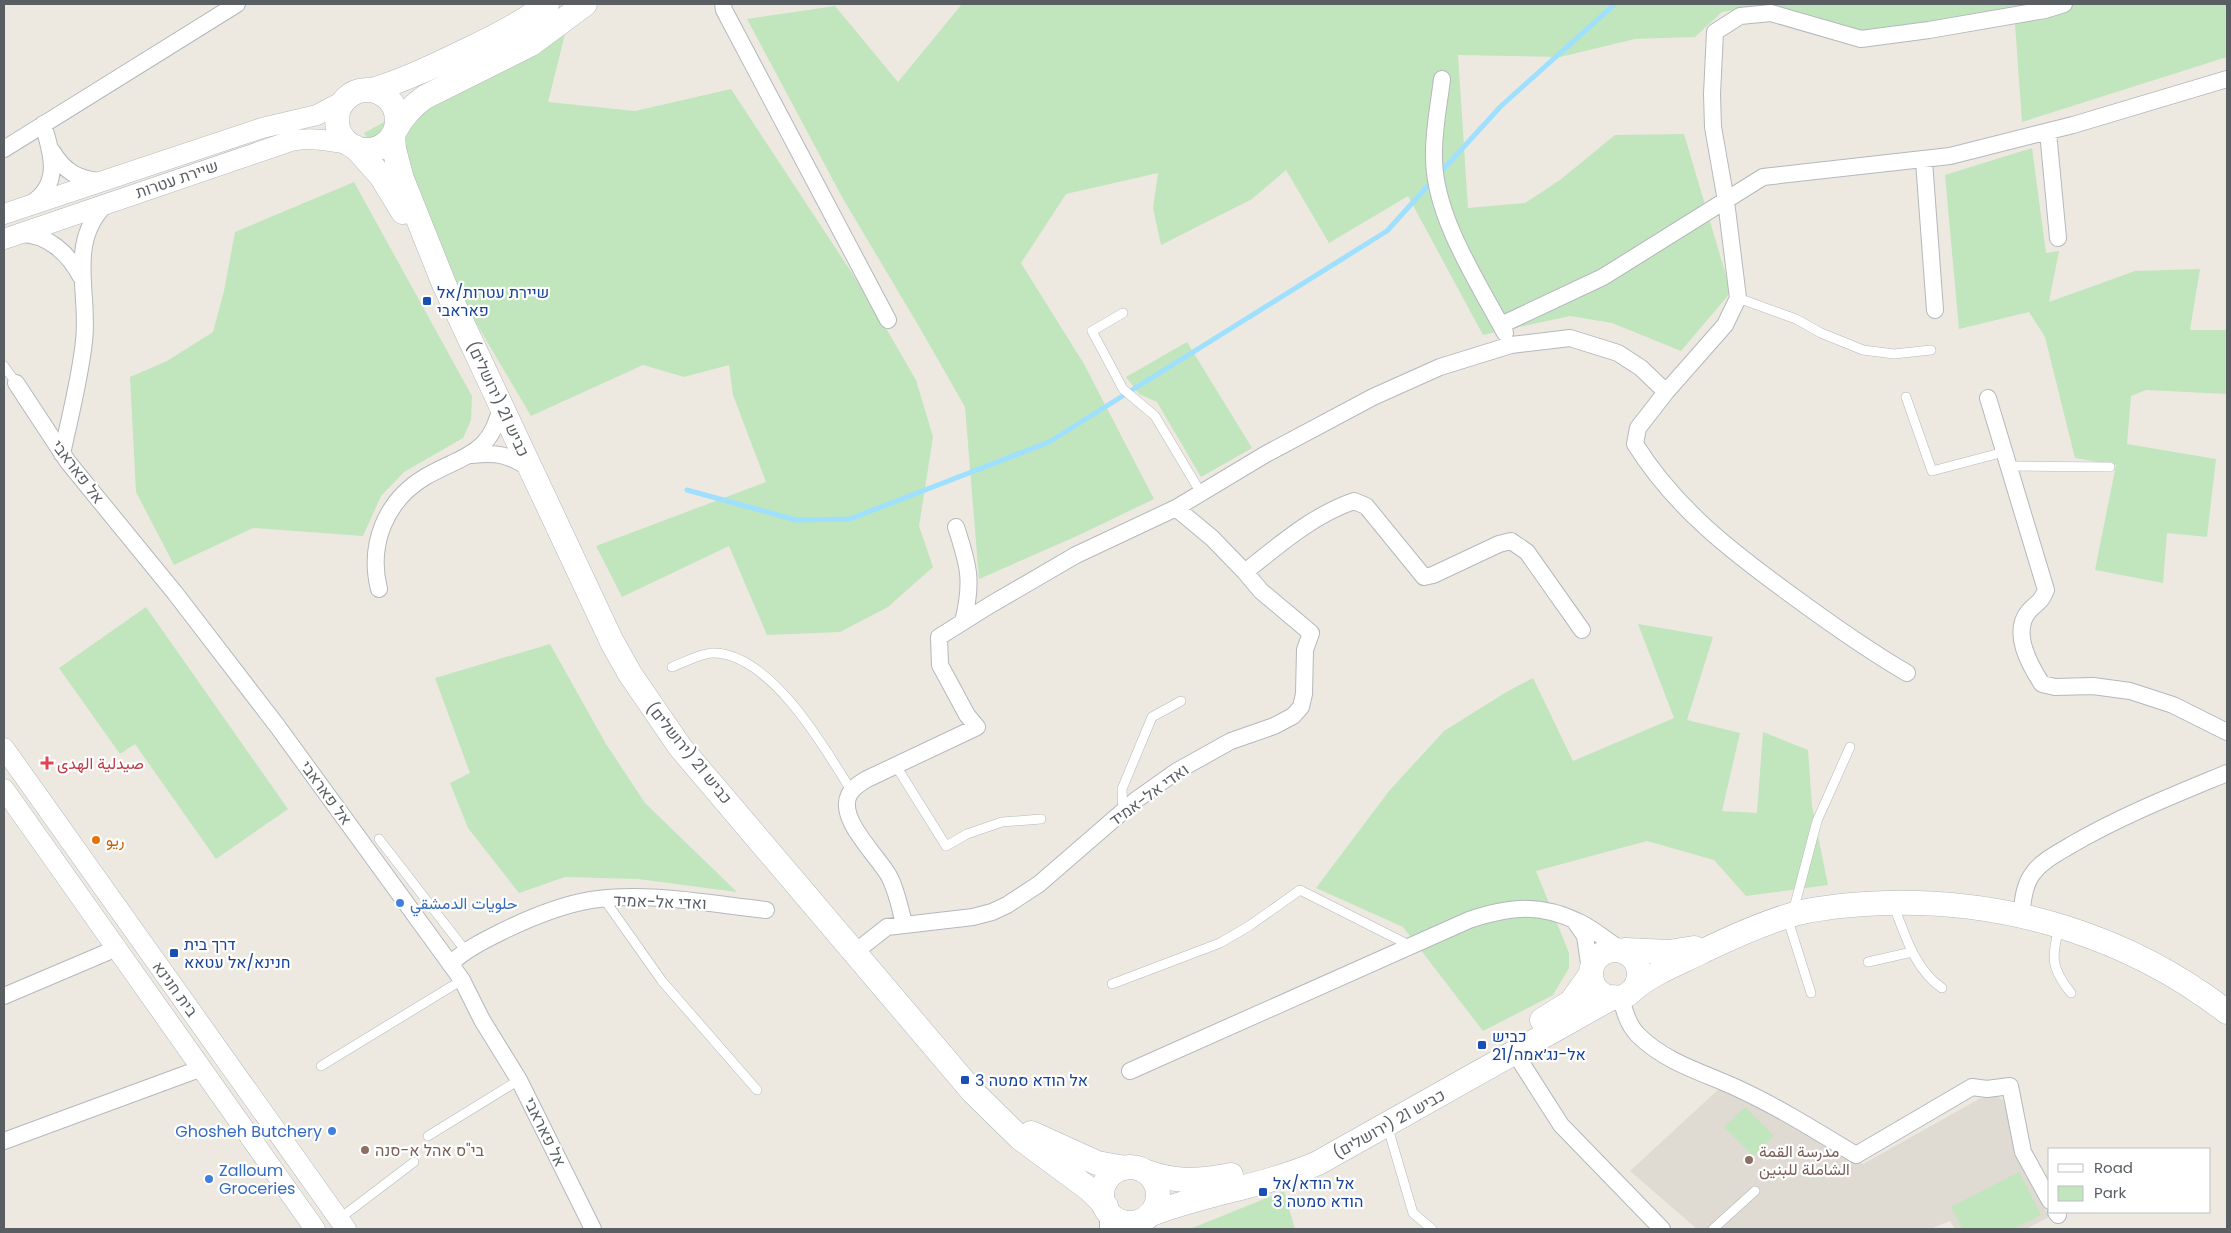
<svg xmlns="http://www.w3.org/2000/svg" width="2231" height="1233" font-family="Poppins,Vazirmatn,Heebo,sans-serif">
  <rect width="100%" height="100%" fill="#ede9e1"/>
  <path fill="#dfdad2" d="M1721 1087 1863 1164 1979 1099 1995 1095 2003 1100 2018 1157 2049 1217 2026 1229H1955L1950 1221 1930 1229H1697L1630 1171Z"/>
  <path fill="#c1e5bd" d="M962 4H2227V57L2022 122 2014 10 1861 35 1767 5 1722 12 1695 37 1635 39 1560 57 1458 55 1468 208 1525 203 1560 180 1615 135 1684 134 1731 292 1681 351 1612 323 1570 316 1483 335 1408 196 1329 243 1286 170 1252 199 1161 245 1153 208 1158 173 1066 194 1021 263 1084 364 1154 499 1077 536 979 579 965 407 921 330 842 197 747 19 835 6 898 82Z
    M568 22 548 102 635 111 731 89 869 299 916 380 933 437 919 526 933 567 888 607 840 632 767 635 729 546 622 597 596 546 766 482 733 395 729 365 684 377 643 365 531 416 364 133Z
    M2032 148 2046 253 2059 251 2049 302 2135 271 2200 269 2190 330H2227V394L2146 390 2131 396 2127 444 2216 459 2207 537 2167 533 2163 583 2095 570 2116 465 2075 458 2045 337 2029 312 1959 329 1945 175Z
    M354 182 472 396 471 420 463 438 404 472 381 496 363 536 253 528 174 565 136 492 130 377 167 361 213 332 224 291 235 232Z
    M1187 342 1252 448 1201 477 1157 402 1139 394 1126 377Z
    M146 607 288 809 216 859 135 744 120 754 59 668Z
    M1638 624 1713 637 1687 720 1740 733 1722 811 1757 813 1763 732 1808 750 1812 806 1828 885 1746 896 1714 860 1647 841 1536 871 1569 953V968L1553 995 1483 1031 1403 927 1316 888 1389 791 1444 731 1508 691 1533 678 1573 761 1674 718Z
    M550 644 606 744 645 803 737 892 638 879 565 877 519 893 468 828 450 783 470 773 435 678Z
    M1745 1107 1774 1136 1753 1156 1724 1127Z
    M2019 1172 2041 1215 2013 1229H1963L1951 1207Z
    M1284 1191 1295 1229H1190Z"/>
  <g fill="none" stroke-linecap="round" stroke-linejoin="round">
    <path stroke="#9fe0ff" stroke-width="5" d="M1439 174 1501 106 1615 4
      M687 490 796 520 850 519 1049 442 1387 231 1433 180"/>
    <g stroke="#b4b8bc" stroke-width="10">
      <path id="service" d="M1738 298 1796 319 1821 333 1863 350 1894 354 1931 350
        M1123 313 1092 331 1123 389 1155 416 1201 493
        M4 366 16 383
        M1906 397 1932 471 2004 452
        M2008 466 2110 467
        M672 667C683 663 699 654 712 653 770 652 825 748 852 792
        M896 766 946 846 967 834 1002 822 1041 819
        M1123 812 1122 789 1152 717 1181 701
        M379 839 465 950
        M604 899 662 981 757 1090
        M1893 904C1905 934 1914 969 1942 988
        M1793 912 1817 821 1850 747
        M1787 917 1811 993
        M2059 927C2052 958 2050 967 2071 993
        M1868 962 1912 952
        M1112 984 1220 943 1249 926 1300 890 1411 946
        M321 1066 462 980
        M1387 1125 1413 1213 1432 1229
        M428 1136 519 1080
        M339 1219 414 1162
        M1713 1229 1755 1191"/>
    </g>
    <g stroke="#b4b8bc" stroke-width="18">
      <path id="minor" d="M723 4 724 10 888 320
        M1442 79C1439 105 1433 132 1434 159 1435 218 1478 282 1505 333
        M2048 132 2058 238
        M4 149 237 4
        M52 151C64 171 78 180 102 181
        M1924 161 1935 310
        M30 204C62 185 52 154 43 124
        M19 234C47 233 69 254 81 277
        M1501 325 1603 277 1763 177 1950 156 2073 125 2227 79
        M16 383 68 462 175 593 278 727 462 980 482 1020 519 1080 593 1229
        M1988 398 2046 590C2040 604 2038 601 2029 611 2011 632 2029 664 2042 684L2055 687 2093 686 2130 691 2173 705 2227 732
        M62 454C70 416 80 379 84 341 90 293 66 242 107 203
        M472 455C498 452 509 455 531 469
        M1176 508 1212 538 1245 572C1279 545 1313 515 1354 501L1366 506 1424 577 1433 575 1499 544 1511 541 1527 552 1582 630
        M956 527C969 566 973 582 963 622
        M379 589C368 545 385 501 425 477 463 455 492 455 501 405
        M1907 673C1866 649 1828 622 1790 594 1731 551 1675 508 1635 444L1638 428 1666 392 1725 325 1738 298 1726 201 1713 127 1712 94 1715 32 1740 16 1771 13 1861 39 1929 30 2045 10 2064 4
        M2021 915C2023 900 2024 884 2034 872 2043 860 2058 853 2071 845 2121 816 2174 795 2227 773
        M1576 923 1585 936 1590 970
        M904 924C900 908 897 891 889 876 878 856 837 819 849 795 853 787 860 783 867 779L977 727 967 715 940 665 939 637 990 605 1076 555 1176 508 1266 454 1373 397 1440 367 1511 345 1570 338 1618 353 1641 368 1666 392
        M855 952 887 927 973 917 992 912 1007 905 1039 884 1136 800 1177 771 1231 741 1274 726 1293 716 1301 707 1304 694 1305 650 1311 633 1261 591 1245 572
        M450 964C466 949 485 940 505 930 532 917 561 905 591 900 646 891 710 904 766 910
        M4 996 117 948
        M1621 997C1624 1011 1628 1025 1638 1035 1666 1063 1705 1073 1739 1089 1780 1108 1818 1132 1856 1155L1972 1087 1987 1089 2010 1086 2023 1152 2050 1201
        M1515 1053 1561 1125 1662 1229
        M1130 1071 1469 920C1510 906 1541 903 1581 923 1595 930 1608 942 1622 950
        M4 1141 202 1068
        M2056 1212 2058 1215
        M1108 1229V1212
        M1135 1229 1146 1218"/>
    </g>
    <g stroke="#b4b8bc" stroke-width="21">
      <path id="tertiary" d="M4 214 262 128 317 115 345 100
        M4 239 291 141C313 137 331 141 353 145
        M4 748 346 1229
        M4 789 315 1229"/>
    </g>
    <g stroke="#b3b7bc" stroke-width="25">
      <path id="secondary" d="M372 90C405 80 436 65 467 50 495 37 523 23 547 4
        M337 120a30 30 0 1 1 60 0a30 30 0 1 1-60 0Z
        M396 129C404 115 412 106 425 97L531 44 585 4
        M393 136 394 149 402 179 444 284 612 642 630 674 680 747 973 1092 1020 1138 1089 1189 1106 1206
        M355 147 381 176 403 212
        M1591 974a24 24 0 1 1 48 0a24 24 0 1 1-48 0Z
        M1625 950 1669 952 1694 948
        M1634 989C1654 972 1680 963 1703 951 1734 936 1765 922 1798 913 1827 906 1858 904 1888 903 2010 900 2130 937 2227 1012
        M1542 1020 1571 1002 1591 974
        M1031 1133 1097 1163 1125 1168
        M1102 1195a28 28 0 1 1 56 0a28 28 0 1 1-56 0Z
        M1147 1172C1176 1183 1201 1181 1231 1175
        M1149 1215C1204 1193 1263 1187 1318 1163L1613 997"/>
    </g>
    <use href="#service" stroke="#fff" stroke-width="9"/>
    <use href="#minor" stroke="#fff" stroke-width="16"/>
    <use href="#tertiary" stroke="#fff" stroke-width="20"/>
    <use href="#secondary" stroke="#fff" stroke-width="24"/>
  </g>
  <g fill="#1a4fb4" stroke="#fff" stroke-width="2">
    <rect x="422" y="296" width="10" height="10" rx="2.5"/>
    <rect x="169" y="948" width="10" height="10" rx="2.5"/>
    <rect x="1477" y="1040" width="10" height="10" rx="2.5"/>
    <rect x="960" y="1075" width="10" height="10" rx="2.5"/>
    <rect x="1258" y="1187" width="10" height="10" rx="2.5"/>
  </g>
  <path fill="#e0444e" stroke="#fff" stroke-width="2" d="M44.5 755.5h5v5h5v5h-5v5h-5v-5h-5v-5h5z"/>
  <circle fill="#e8710a" stroke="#fff" stroke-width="2" cx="96" cy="840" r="5"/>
  <g fill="#3f7fe0" stroke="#fff" stroke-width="2">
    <circle cx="400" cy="903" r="5"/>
    <circle cx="332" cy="1131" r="5"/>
    <circle cx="209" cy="1179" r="5"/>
  </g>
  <g fill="#8d6e63" stroke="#fff" stroke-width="2">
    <circle cx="365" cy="1150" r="5"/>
    <circle cx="1749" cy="1160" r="5"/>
  </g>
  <g text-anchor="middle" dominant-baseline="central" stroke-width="4.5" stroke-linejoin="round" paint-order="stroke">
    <g font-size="16" fill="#595e62" stroke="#fff">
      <text transform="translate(177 179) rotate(-19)">שיירת עטרות</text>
      <text transform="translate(498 399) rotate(65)">כביש 21 (ירושלים)</text>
      <text transform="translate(78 472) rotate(53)">אל פאראבי</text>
      <text transform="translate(689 753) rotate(51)">כביש 21 (ירושלים)</text>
      <text transform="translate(326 793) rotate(54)">אל פאראבי</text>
      <text transform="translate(1149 795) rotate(-36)">ואדי אל-אמיד</text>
      <text transform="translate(660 902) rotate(2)">ואדי אל-אמיד</text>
      <text transform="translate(175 989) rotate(54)">בית חנינא</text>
      <text transform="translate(1389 1124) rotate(-29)">כביש 21 (ירושלים)</text>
      <text transform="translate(545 1132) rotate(64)">אל פאראבי</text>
    </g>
    <g font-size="16" fill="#164399" stroke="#fff" text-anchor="start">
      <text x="437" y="292">שיירת עטרות/אל<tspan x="437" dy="18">פאראבי</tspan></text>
      <text x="184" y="944">דרך בית<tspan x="184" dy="18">חנינא/אל עטאא</tspan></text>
      <text x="1492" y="1036">כביש<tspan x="1492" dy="18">21/אל-נג׳אמה</tspan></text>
      <text x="975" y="1080">אל הודא סמטה 3</text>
      <text x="1273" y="1183">אל הודא/אל<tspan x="1273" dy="18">הודא סמטה 3</tspan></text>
    </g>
    <g font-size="16" fill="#be3a42" stroke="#fff" text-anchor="start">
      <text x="57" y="763">صيدلية الهدى</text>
    </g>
    <g font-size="16" fill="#c56008" stroke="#fff" text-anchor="start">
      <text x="106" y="840">ريو</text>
    </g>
    <g font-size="16" fill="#366cbe" stroke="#fff" text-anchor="start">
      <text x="410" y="903">حلويات الدمشقي</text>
      <text x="322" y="1131" text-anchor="end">Ghosheh Butchery</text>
      <text x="219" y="1170">Zalloum<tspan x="219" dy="18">Groceries</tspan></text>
    </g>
    <g font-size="16" fill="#785e54" stroke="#fff" text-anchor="start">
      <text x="375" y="1150">בי"ס אהל א-סנה</text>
      <text x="1759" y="1151">مدرسة القمة<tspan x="1759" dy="18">الشاملة للبنين</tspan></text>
    </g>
  </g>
  <rect width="2231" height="1233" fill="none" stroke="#595e62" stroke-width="10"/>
  <rect x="2048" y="1148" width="162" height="65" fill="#ffffff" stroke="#bdbfc0"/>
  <rect x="2058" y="1164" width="25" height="8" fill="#ffffff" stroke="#bdbfc0"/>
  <text x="2094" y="1173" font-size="15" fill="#595e62">Road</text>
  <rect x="2058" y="1186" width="25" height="15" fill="#c1e5bd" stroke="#bdbfc0"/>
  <text x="2094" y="1198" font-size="15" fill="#595e62">Park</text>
</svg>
